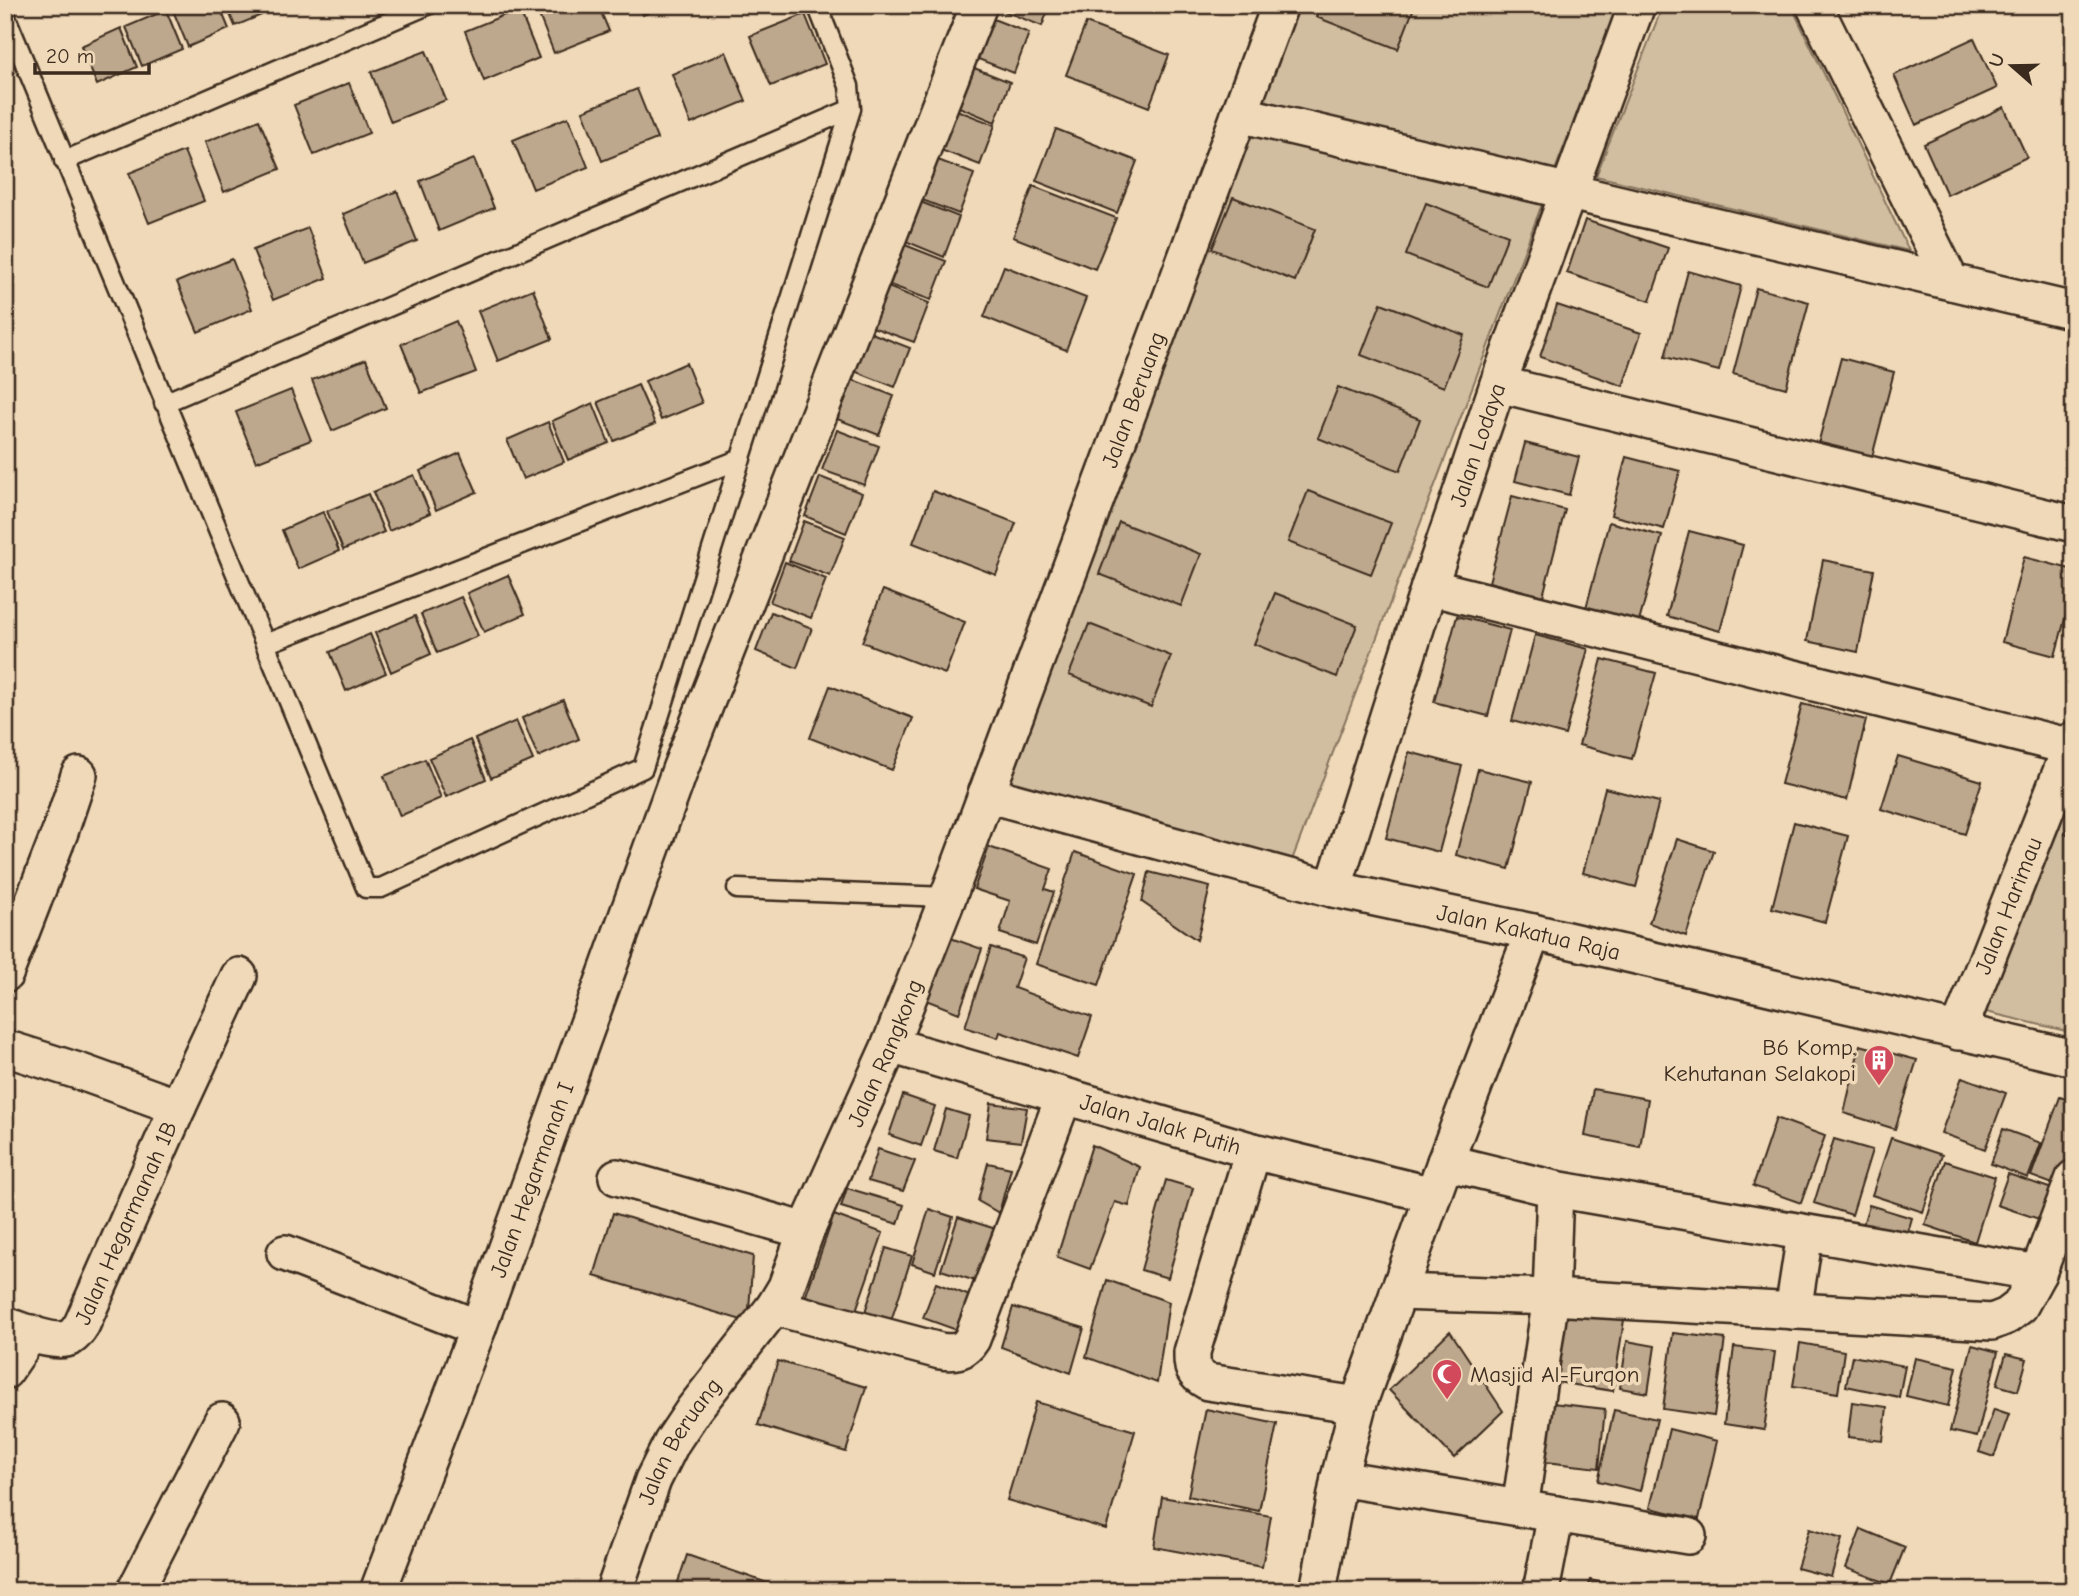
<svg xmlns="http://www.w3.org/2000/svg" width="2079" height="1596" font-family="'Comic Neue',sans-serif">
  <rect width="100%" height="100%" fill="#efd9b8"/>
  <filter id="ink" filterUnits="userSpaceOnUse"><feTurbulence type="fractalNoise" baseFrequency=".0143" numOctaves="2"/><feDisplacementMap in="SourceGraphic" scale="14" xChannelSelector="R" yChannelSelector="G"/><feConvolveMatrix kernelMatrix="1 2 1 2 8 2 1 2 1" color-interpolation-filters="sRGB"/></filter>
  <g filter="url(#ink)">
    <path fill="#d1bd9f" stroke="#86745e" stroke-width="2" d="M1280 5H1618L1292 860 991 781Z
      M1663 5H1791L1909 251 1596 176Z
      M2074 773V1033L1978 1010Z"/>
    <path fill="#bda88d" stroke="#3b2a1e" stroke-width="2" d="M178 5H219L229 29 188 47 172 8Z
      M226 5H274L276 9 235 26Z
      M535 5H598L609 31 554 53Z
      M639 5H667L643 15Z
      M1003 5H1050L1042 26 1001 10Z
      M1321 5H1415L1398 49 1316 17Z
      M519 9 539 58 484 81 465 31Z
      M166 10 182 49 142 66 126 27Z
      M805 14 825 64 771 86 750 36Z
      M988 17 1029 33 1014 73 973 57Z
      M1086 23 1169 55 1149 107 1066 75Z
      M121 28 137 67 97 85 81 46Z
      M1974 38 1997 88 1916 125 1894 75Z
      M426 51 446 100 391 122 371 72Z
      M726 52 746 101 691 124 672 74Z
      M969 66 1010 82 995 122 954 105Z
      M349 83 369 133 314 155 294 105Z
      M637 89 657 139 602 161 583 111Z
      M2004 107 2027 157 1947 195 1924 144Z
      M954 109 995 125 980 165 938 149Z
      M568 117 588 167 533 189 513 140Z
      M259 120 280 169 224 192 205 142Z
      M1056 129 1137 161 1117 213 1036 181Z
      M184 151 204 201 149 223 129 173Z
      M933 158 974 174 959 214 917 198Z
      M474 159 494 208 439 231 420 181Z
      M1033 186 1116 218 1095 269 1013 237Z
      M397 191 417 241 363 263 343 214Z
      M1233 197 1315 229 1295 281 1212 249Z
      M918 201 959 217 944 257 903 240Z
      M1426 203 1508 235 1488 287 1406 255Z
      M1585 220 1668 248 1650 301 1567 273Z
      M308 228 327 278 273 300 253 250Z
      M905 245 946 261 931 300 890 285Z
      M232 259 252 309 198 332 177 282Z
      M1004 266 1086 298 1066 350 984 317Z
      M1688 271 1741 286 1719 371 1665 357Z
      M888 287 929 303 914 342 872 327Z
      M1756 288 1809 302 1786 388 1733 374Z
      M533 289 552 339 498 361 478 311Z
      M1381 303 1464 335 1444 387 1361 355Z
      M1557 305 1641 333 1623 386 1540 357Z
      M456 321 476 372 421 393 401 344Z
      M869 332 910 348 895 387 854 371Z
      M1841 358 1894 372 1872 457 1818 444Z
      M366 359 386 408 332 431 312 380Z
      M686 363 702 403 661 420 645 381Z
      M853 380 894 396 879 435 837 419Z
      M638 385 655 424 614 441 598 402Z
      M1338 387 1420 419 1400 471 1318 438Z
      M291 390 311 440 256 462 236 412Z
      M593 403 609 443 568 460 552 421Z
      M548 422 564 462 523 479 507 440Z
      M837 430 879 446 864 485 822 470Z
      M1525 443 1579 457 1569 495 1515 481Z
      M460 453 477 492 436 510 420 471Z
      M1626 457 1680 471 1664 529 1611 515Z
      M414 475 430 513 389 531 373 492Z
      M820 477 862 493 846 533 805 516Z
      M933 491 1016 523 996 575 913 543Z
      M1308 491 1391 523 1371 574 1288 542Z
      M368 494 384 532 343 550 327 511Z
      M1512 496 1565 510 1543 596 1489 582Z
      M323 512 339 551 298 569 282 530Z
      M804 521 845 537 830 576 789 561Z
      M1119 522 1201 554 1181 606 1099 574Z
      M1609 522 1662 536 1639 622 1586 608Z
      M1689 531 1743 545 1720 631 1667 616Z
      M2024 557 2074 570V586L2055 656 2002 642Z
      M1823 560 1874 570 1858 652 1807 641Z
      M785 562 826 579 811 618 770 602Z
      M508 575 525 614 484 632 467 593Z
      M883 590 965 622 945 674 862 642Z
      M1275 593 1357 625 1337 677 1254 644Z
      M461 597 478 636 437 653 421 614Z
      M771 612 812 628 797 668 756 651Z
      M415 616 431 654 391 672 375 633Z
      M1457 616 1510 630 1488 716 1434 702Z
      M1089 624 1171 656 1151 707 1069 675Z
      M370 634 386 673 346 691 330 652Z
      M1535 635 1588 649 1565 735 1512 721Z
      M1602 659 1656 673 1632 759 1579 745Z
      M830 686 913 718 892 770 810 738Z
      M563 700 579 739 538 757 522 718Z
      M1802 704 1866 720 1847 800 1781 784Z
      M516 721 533 760 491 778 475 739Z
      M470 740 486 779 446 797 429 758Z
      M1409 752 1462 766 1439 852 1386 838Z
      M1898 756 1982 781 1965 834 1881 809Z
      M425 759 441 798 400 816 384 776Z
      M1478 769 1532 782 1509 869 1456 855Z
      M1605 788 1659 802 1636 887 1583 873Z
      M2074 810V837L2065 833Z
      M1794 822 1848 836 1825 922 1772 908Z
      M1677 839 1714 851 1686 936 1649 923Z
      M989 847 1052 869 1045 889 1054 892 1036 945 1000 933 1010 901 974 889Z
      M1075 852 1137 874 1099 985 1036 964Z
      M1149 872 1210 887 1197 940 1142 902Z
      M942 935 982 949 959 1013 918 997Z
      M991 947 1024 958 1014 988 1092 1017 1078 1058 1000 1032 998 1038 965 1027Z
      M1860 1045 1917 1060 1895 1129 1844 1113Z
      M1962 1077 2006 1093 1985 1149 1941 1133Z
      M1593 1089 1648 1099 1640 1147 1585 1136Z
      M903 1095 935 1106 921 1146 889 1135Z
      M2060 1097 2074 1102V1143L2058 1186 2031 1176Z
      M991 1103 1027 1108 1021 1142 986 1138Z
      M946 1109 969 1116 957 1158 934 1151Z
      M1776 1118 1825 1136 1801 1203 1753 1186Z
      M2003 1129 2041 1143 2028 1178 1991 1164Z
      M1891 1138 1942 1155 1923 1212 1872 1195Z
      M1834 1139 1872 1150 1852 1215 1814 1203Z
      M1092 1145 1140 1167 1129 1206 1115 1202 1090 1269 1057 1257Z
      M878 1149 915 1161 903 1191 868 1181Z
      M1945 1161 1995 1177 1975 1242 1925 1225Z
      M988 1163 1011 1168 999 1213 978 1201Z
      M2008 1174 2058 1191 2048 1222 1997 1205Z
      M1166 1180 1193 1188 1168 1278 1141 1270Z
      M847 1188 904 1205 898 1224 841 1207Z
      M1869 1205 1912 1218 1905 1242 1862 1228Z
      M929 1209 953 1217 935 1272 912 1264Z
      M613 1213 753 1256 748 1322 594 1276Z
      M834 1215 883 1233 854 1316 805 1298Z
      M958 1217 1002 1231 985 1284 941 1270Z
      M886 1248 912 1256 890 1324 864 1315Z
      M1107 1280 1169 1302 1157 1383 1086 1357Z
      M936 1283 978 1299 965 1333 923 1318Z
      M2074 1284V1308L2066 1305Z
      M1013 1307 1084 1328 1071 1373 1001 1347Z
      M1562 1310 1624 1320 1613 1391 1550 1381Z
      M1450 1331 1503 1411 1454 1458 1389 1390Z
      M1673 1333 1725 1339 1714 1416 1663 1409Z
      M1627 1341 1655 1346 1648 1393 1620 1388Z
      M1800 1343 1844 1351 1838 1393 1793 1386Z
      M1972 1345 1998 1352 1977 1437 1950 1431Z
      M1734 1347 1775 1352 1764 1430 1724 1424Z
      M2006 1354 2027 1359 2018 1391 1997 1385Z
      M1852 1356 1905 1366 1899 1397 1846 1386Z
      M1915 1358 1957 1367 1948 1406 1906 1396Z
      M778 1361 866 1387 846 1452 758 1425Z
      M1036 1402 1135 1431 1106 1529 1007 1500Z
      M1852 1402 1887 1407 1883 1441 1848 1437Z
      M1552 1403 1605 1409 1599 1468 1545 1462Z
      M1206 1409 1277 1424 1259 1511 1188 1496Z
      M1994 1409 2009 1414 1994 1457 1979 1452Z
      M1614 1410 1657 1419 1640 1491 1598 1481Z
      M1669 1429 1717 1441 1699 1519 1650 1508Z
      M1162 1497 1271 1516 1262 1567 1154 1547Z
      M1809 1529 1842 1539 1831 1577 1797 1568Z
      M1861 1529 1905 1547 1890 1584 1846 1568Z
      M687 1555 776 1586 774 1591H675Z
      M1590 1580 1641 1591H1588Z"/>
    <g fill="none" stroke-linecap="round" stroke-linejoin="round">
      <g stroke="#3b2a1e" stroke-width="23">
        <path id="lane" d="M5 15 366 888H381L643 768 851 109 849 86 817 5
          M64 161 428 5
          M164 403 851 109
          M265 644 741 459
          M737 889 948 897"/>
      </g>
      <g stroke="#3b2a1e" stroke-width="40">
        <g id="street">
          <path d="M1814 5 1951 282"/>
          <path d="M1239 114 2074 311"/>
          <path d="M1498 384 2074 524"/>
          <path d="M1429 587 2071 747"/>
          <path id="s1" d="M986 794 1333 889 1533 932 2074 1058"/>
          <path id="s2" d="M1333 889 1429 587 1498 384 1637 5"/>
          <path d="M5 974 60 832 79 775"/>
          <path id="s3" d="M1958 1032 2074 739"/>
          <path id="s4" d="M890 1045 1253 1151 1433 1195"/>
          <path d="M5 1048 81 1072 178 1107 82 1324C79 1329 76 1334 71 1337 55 1346 22 1330 5 1325"/>
          <path d="M178 1107 239 976"/>
          <path d="M1253 1151 1192 1352C1192 1368 1192 1374 1208 1382L1358 1405"/>
          <path d="M1445 1162 1555 1189 2038 1273"/>
          <path d="M617 1177 806 1231"/>
          <path d="M285 1253 478 1328"/>
          <path d="M1398 1292 1551 1297 1992 1322 2007 1316 2020 1306 2038 1273 2074 1178"/>
          <path d="M774 1307 940 1351C955 1353 964 1352 972 1339L1064 1096"/>
          <path d="M1793 1311 1805 1234"/>
          <path d="M5 1371 31 1333"/>
          <path d="M1339 1478 1688 1536"/>
          <path d="M1520 1508 1551 1297 1555 1189"/>
          <path d="M135 1591 222 1421"/>
          <path id="s5" d="M378 1591 478 1328 681 767 979 5"/>
          <path id="s6" d="M614 1591 653 1480 672 1442 694 1409 774 1307 786 1287 806 1231 890 1045 948 897 1280 5"/>
          <path d="M1318 1591 1339 1478 1358 1405 1445 1162 1533 932"/>
          <path d="M1541 1591 1556 1514"/>
        </g>
      </g>
      <use href="#lane" stroke="#efd9b8" stroke-width="18"/>
      <use href="#street" stroke="#efd9b8" stroke-width="35"/>
    </g>
  </g>
  <defs>
    <g id="building-pin" transform="scale(1.575)"><path d="M0 17L-7.5 6A9.5 9.5 0 1 1 7.5 6Z" fill="#d1495b" stroke="#efd9b8"/><path d="M-4-6H4V6H1V3H-1V6H-4ZM-2.5-4.3h1.7v1.8h-1.7ZM.8-4.3h1.7v1.8H.8ZM-2.5-1h1.7V.8h-1.7ZM.8-1h1.7V.8H.8Z" fill="#fff"/></g>
    <g id="mosque-pin" transform="scale(1.575)"><path d="M0 17L-7.5 6A9.5 9.5 0 1 1 7.5 6Z" fill="#d1495b" stroke="#efd9b8"/><path d="M3.5-4.9A6 6 0 1 0 3.5 4.9A5 5 0 1 1 3.5-4.9Z" fill="#fff"/></g>
  </defs>
  <g fill-rule="evenodd">
    <use href="#building-pin" x="1879" y="1060"/>
    <use href="#mosque-pin" x="1447" y="1374"/>
  </g>
  <g text-anchor="middle" dominant-baseline="central" stroke-width="7" stroke-linejoin="round" paint-order="stroke">
    <g font-size="23" fill="#3b2a1e" stroke="#efd9b8">
      <text stroke="none"><textPath href="#s6" startOffset="1306">Jalan Beruang</textPath></text>
      <text stroke="none"><textPath href="#s2" startOffset="467">Jalan Lodaya</textPath></text>
      <text stroke="none"><textPath href="#s3" startOffset="136">Jalan Harimau</textPath></text>
      <text stroke="none"><textPath href="#s1" startOffset="560">Jalan Kakatua Raja</textPath></text>
      <text stroke="none"><textPath href="#s6" startOffset="607">Jalan Rangkong</textPath></text>
      <text stroke="none"><textPath href="#s4" startOffset="282">Jalan Jalak Putih</textPath></text>
      <text stroke="none"><textPath href="#s5" startOffset="439">Jalan Hegarmanah I</textPath></text>
      <text transform="translate(126 1223) rotate(-66)">Jalan Hegarmanah 1B</text>
      <text stroke="none"><textPath href="#s6" startOffset="164">Jalan Beruang</textPath></text>
    </g>
    <g font-size="23" fill="#3b2a1e" stroke="#efd9b8" text-anchor="end">
      <text x="1856" y="1047">B6 Komp.<tspan x="1856" dy="26">Kehutanan Selakopi</tspan></text>
      <text x="1470" y="1374" text-anchor="start">Masjid Al-Furqon</text>
    </g>
  </g>
  <rect width="2079" height="1596" fill="none" stroke="#efd9b8" stroke-width="28"/>
  <rect x="14" y="14" width="2051" height="1568" fill="none" stroke="#3b2a1e" stroke-width="2.5" filter="url(#ink)"/>
  <g transform="translate(2012 66) rotate(290)" stroke="#efd9b8" stroke-width="5" paint-order="stroke">
  <path d="M0-5L12 26L0 18L-12 26Z" fill="#3b2a1e"/>
  <text y="-10" font-size="19" font-weight="bold" text-anchor="middle" fill="#3b2a1e">U</text>
  </g>
  <path d="M35 63v10h114v-10" fill="none" stroke="#3b2a1e" stroke-width="3.5"/>
  <text x="46" y="63" font-size="21" fill="#3b2a1e" stroke="#efd9b8" stroke-width="5" paint-order="stroke">20 m</text>
</svg>
